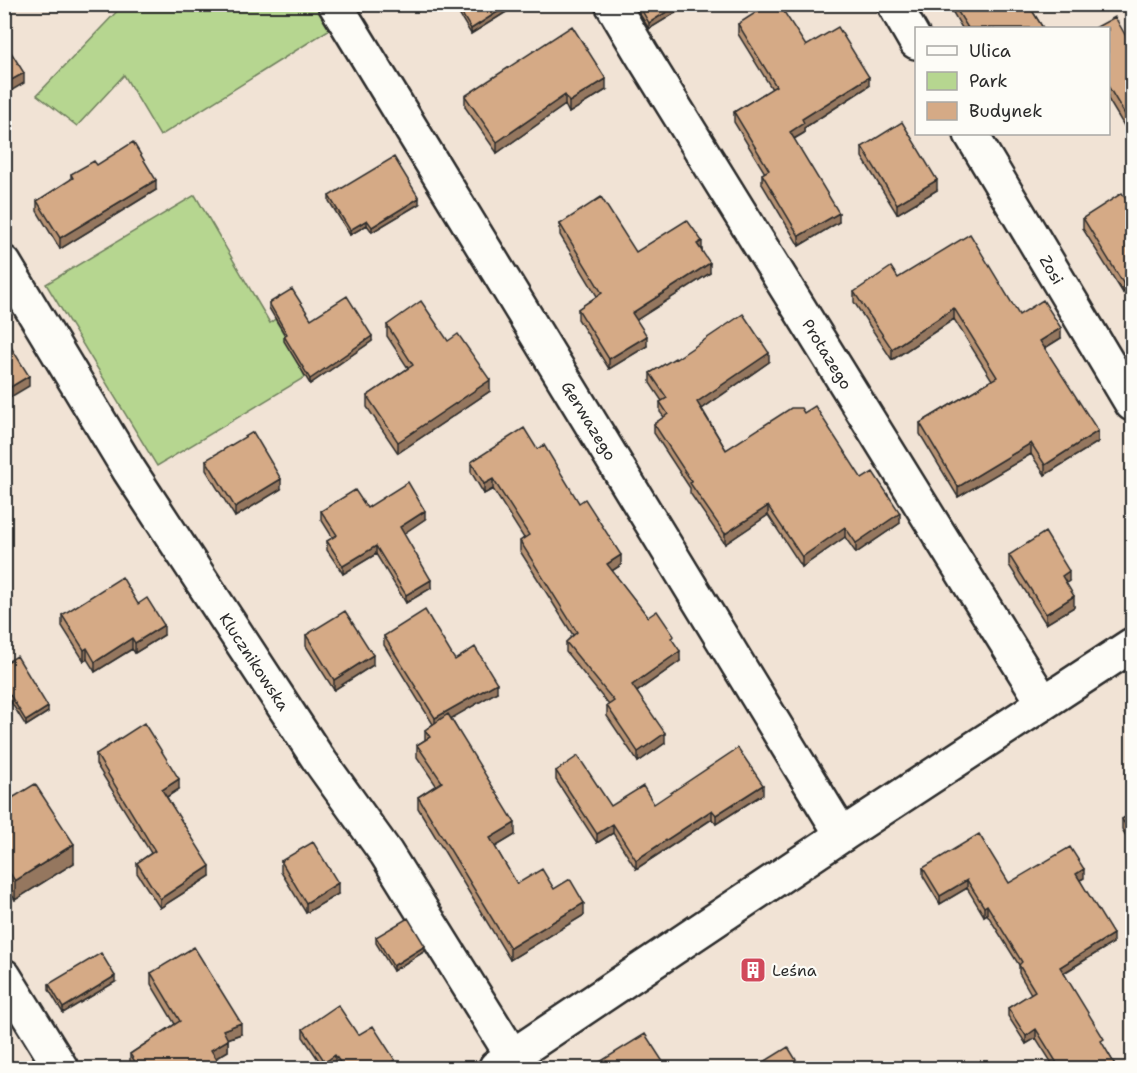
<svg xmlns="http://www.w3.org/2000/svg" width="1137" height="1073" font-family="'Shantell Sans',sans-serif">
  <rect width="100%" height="100%" fill="#f1e3d5"/>
  <filter id="ink" filterUnits="userSpaceOnUse"><feTurbulence type="fractalNoise" baseFrequency=".0167" numOctaves="2"/><feDisplacementMap in="SourceGraphic" scale="12" xChannelSelector="R" yChannelSelector="G"/><feConvolveMatrix kernelMatrix="1 2 1 2 8 2 1 2 1" color-interpolation-filters="sRGB"/></filter>
  <g filter="url(#ink)">
    <path fill="#b6d690" stroke="#70805e" stroke-width="1.5" d="M123 5H325L338 24 160 136 124 75 77 126 37 95Z
      M195 195 270 323 275 319 287 339 305 377 157 466 46 284Z"/>
    <g fill="none" stroke-linecap="round" stroke-linejoin="round">
      <g stroke="#2b2b2b" stroke-width="38">
        <g id="street">
          <path id="s1" d="M335 4 842 835"/>
          <path id="s2" d="M612 4 641 53 1043 702"/>
          <path d="M894 4 916 42"/>
          <path id="s3" d="M971 134 1132 404"/>
          <path id="s4" d="M4 263 129 470 317 757 386 853 520 1068"/>
          <path d="M4 976 61 1068"/>
          <path d="M496 1067 842 835 1132 645"/>
        </g>
      </g>
      <use href="#street" stroke="#fdfcf7" stroke-width="33"/>
    </g>
    <path fill="#b79273" stroke="#2b2b2b" stroke-width="1.5" d="M453 4H519L471 34Z
      M636 4H690L649 29 636 8Z
      M948 4H1028L1043 28H962Z
      M738 24 806 46 869 86 804 128V133L794 139 839 222 799 246 762 184V174L765 173 734 122V112L772 89 738 34Z
      M1108 28 1132 47V139L1108 99Z
      M606 90 569 113 565 105 497 153 465 107V96Z
      M862 147 937 190 897 214 862 157Z
      M97 165 156 190 60 249 37 211V201L71 180V174Z
      M329 196 419 204 372 232 367 225 350 235 329 201Z
      M1132 209 1123 293 1083 229V218Z
      M560 224 636 252 702 250 710 273 636 320 647 346 609 369 578 319V309L597 296 560 235Z
      M898 278 1019 315 1061 338 1045 348 1098 442 1045 475 1031 454 958 497 920 434V423L992 380 954 319 892 360 854 302V292Z
      M269 303 311 319 372 341 310 384 284 341V336L285 335 269 308Z
      M387 325 448 341 490 391 398 453 367 407V396L408 368 387 336Z
      M676 359 769 362 702 409 726 450 804 413 900 523 856 553 845 537 802 567 768 515 725 544 690 493V488L654 433V424L664 417 660 412V402L662 401 650 383V373Z
      M537 449 579 503 621 565 612 571 648 617 674 643 680 661 637 692 665 743 638 762 607 716V706L609 705 566 652V642L573 635 520 551V541L524 538 493 489 484 494 471 472V462Z
      M206 460 281 489 235 517 206 470Z
      M367 508 425 519 403 533 431 588 406 603 376 554 343 574 327 550V541L333 538 321 519V511Z
      M1009 555 1069 581 1066 583 1074 607 1046 624 1009 565Z
      M138 604 164 635 135 653 132 649 95 672 87 659 84 661 62 626V615Z
      M306 635 373 665 334 690 306 646Z
      M384 636 455 660 497 692 451 718 515 835 495 847 517 884 554 889 584 915 510 960 418 808V797L436 785 417 757V745L425 740V730L433 724 384 645Z
      M4 664 48 712 26 726 4 691Z
      M96 754 179 789 167 797 210 876 160 908 137 873V863L151 853 96 764Z
      M556 771 611 806 654 804 763 794 716 824 712 819 636 869 613 833 597 843 556 780Z
      M4 803 74 863 15 900 4 883Z
      M1132 813V846L1122 829V819Z
      M281 861 338 894 306 913 281 872Z
      M923 868 1009 883 1084 878 1080 880 1113 943 1064 973 1104 1047 1117 1068H1055L1036 1038 1026 1044 1008 1016V1008L1031 994 1019 973V965L987 914 984 916 967 888 940 904 923 876Z
      M376 937 425 951 393 971 376 943Z
      M151 973 241 1034 228 1039V1051L216 1058 222 1068H132L130 1065V1054L175 1024 151 984Z
      M115 982 63 1013 49 990V984Z
      M303 1029 358 1035 395 1068H339L335 1063 328 1068H324L303 1037Z"/>
    <path fill="#95775e" stroke="#2b2b2b" stroke-width="1.5" d="M510 4H519L471 34V29Z
      M679 4H690L649 29V23Z
      M24 73V83L4 95V84Z
      M869 77V86L804 128V133L790 141V132L802 119Z
      M606 79V90L569 113V102Z
      M565 95V105L497 153V142Z
      M156 180V190L60 249V238Z
      M937 180V190L897 214V204Z
      M419 198V204L372 232V227Z
      M839 213V222L799 246V236Z
      M367 220V225L350 235V230Z
      M702 241V251L697 244Z
      M710 263V273L632 323V313Z
      M1132 277V288L1123 293V283Z
      M954 308V319L892 360V349Z
      M1061 328V338L1040 351V341Z
      M372 336V341L310 384V379Z
      M647 336V346L609 369V359Z
      M769 353V362L697 412V402Z
      M29 376V386L4 401V391Z
      M490 380V391L398 453V442Z
      M1098 431V442L1045 475V465Z
      M1031 443V454L958 497V487Z
      M281 479V489L235 517V507Z
      M493 479V489L484 494V484Z
      M768 506V515L725 544V534Z
      M425 511V519L400 536V527Z
      M900 513V523L856 553V543Z
      M845 527V537L802 567V557Z
      M376 546V554L343 574V566Z
      M621 555V565L607 574V564Z
      M1069 571V581L1062 587V576Z
      M431 580V588L406 603V595Z
      M1074 596V607L1046 624V614Z
      M164 625V635L135 653V643Z
      M132 638V649L95 672V662Z
      M87 648V659L84 661V650Z
      M680 651V661L632 695V685Z
      M373 655V665L334 690V680Z
      M497 683V692L435 728V718Z
      M48 707V712L26 726V721Z
      M665 733V743L638 762V752Z
      M179 779V789L162 800V790Z
      M763 785V794L716 824V815Z
      M712 810V819L636 869V860Z
      M515 823V835L490 850V838Z
      M613 824V833L597 843V834Z
      M74 844V863L15 900V881Z
      M210 866V876L160 908V899Z
      M1084 869V878L1076 882V874Z
      M967 880V888L940 904V896Z
      M338 883V894L306 913V903Z
      M584 903V915L510 960V948Z
      M987 905V914L984 916V907Z
      M1113 934V943L1060 975V967Z
      M425 946V951L393 971V966Z
      M115 976V982L63 1013V1008Z
      M241 1023V1034L223 1040V1030Z
      M1036 1029V1038L1026 1044V1036Z
      M228 1040V1051L211 1061V1050Z
      M335 1055V1063L328 1068H325V1062Z
      M395 1060V1068H382Z"/>
    <path fill="#d5aa86" stroke="#2b2b2b" stroke-width="1.5" d="M456 4H510L471 29Z
      M638 4H679L649 23Z
      M769 4H779L806 46 838 27 869 77 802 119 804 123 790 132 839 213 799 236 762 174 769 170 734 112 776 86 738 24Z
      M953 4H1028L1043 28H968Z
      M1115 17 1132 47V126L1108 86V28H1095Z
      M572 26 606 79 569 102 565 95 497 142 465 96Z
      M4 41 24 73 4 84Z
      M902 122 937 180 897 204 862 147Z
      M133 142 156 180 60 238 37 201 73 178 71 174 94 161 97 165Z
      M394 157 419 198 372 227 367 220 350 230 329 196Z
      M1122 193 1132 209V277L1123 283 1083 218Z
      M601 197 636 252 687 220 702 241 697 244 710 263 632 313 647 336 609 359 578 309 602 293 560 224Z
      M970 234 1019 315 1043 300 1061 328 1040 341 1098 431 1045 465 1031 443 958 487 920 423 997 377 954 308 892 349 854 292 891 267 898 278Z
      M292 289 311 319 347 296 372 336 310 379 284 336 287 334 269 303Z
      M421 301 448 341 458 334 490 380 398 442 367 396 413 365 387 325Z
      M743 314 769 353 697 402 726 450 791 408H801L804 413 815 406 862 479 873 472 900 513 856 543 845 527 802 557 768 506 725 534 690 483 692 482 654 424 668 414 660 402 667 398 650 373 675 358 676 359Z
      M4 336 29 376 4 391Z
      M524 428 537 449 544 445 579 503 585 499 621 555 607 564 648 617 657 611 674 636 671 638 680 651 632 685 665 733 638 752 607 706 614 701 566 642 577 632 520 541 529 535 493 479 484 484 471 462Z
      M253 432 281 479 235 507 206 460Z
      M408 482 425 511 400 527 431 580 406 595 376 546 343 566 327 541 337 535 321 511 355 490 367 508Z
      M1045 532 1069 571 1062 576 1074 596 1046 614 1009 555Z
      M122 577 138 604 147 598 164 625 135 643 132 638 95 662 87 648 84 650 62 615Z
      M425 610 455 660 475 647 497 683 435 718 384 636Z
      M345 611 373 655 334 680 306 635Z
      M17 656 48 707 26 721 4 685V664Z
      M448 714 515 823 490 838 517 884 542 869 554 889 570 879 584 903 510 948 418 797 442 782 417 745 430 737 425 730Z
      M144 723 179 779 162 790 210 866 160 899 137 863 155 851 96 754Z
      M738 748 763 785 716 815 712 810 636 860 613 824 597 834 556 771 578 756 611 806 643 786 654 804Z
      M35 784 74 844 15 881 4 864V803Z
      M1132 813V836L1122 819Z
      M979 834 1009 883 1070 847 1084 869 1076 874 1113 934 1060 967 1104 1039 1101 1041 1117 1068H1060L1036 1029 1026 1036 1008 1008 1035 991 1019 965 1022 962 987 905 984 907 967 880 940 896 923 868Z
      M313 842 338 883 306 903 281 861Z
      M408 918 425 946 393 966 376 937Z
      M194 947 241 1023 223 1030 228 1040 211 1050 222 1068H139L130 1054 180 1021 151 973Z
      M101 953 115 976 63 1008 49 984Z
      M338 1005 358 1035 373 1026 395 1060 382 1068H344L335 1055 325 1062 303 1029Z
      M645 1034 667 1068H590Z
      M788 1047 801 1068H761L759 1065Z
      M21 1061 25 1068H9Z"/>
  </g>
  <defs>
    <g id="building-square" transform="scale(1.35)"><rect x="-9" y="-9" width="18" height="18" rx="4" fill="#d1495b" stroke="#fdfcf7"/><path d="M-4-6H4V6H1V3H-1V6H-4ZM-2.5-4.3h1.7v1.8h-1.7ZM.8-4.3h1.7v1.8H.8ZM-2.5-1h1.7V.8h-1.7ZM.8-1h1.7V.8H.8Z" fill="#fff"/></g>
  </defs>
  <g fill-rule="evenodd">
    <use href="#building-square" x="753" y="970"/>
  </g>
  <g text-anchor="middle" dominant-baseline="central" stroke-width="4.5" stroke-linejoin="round" paint-order="stroke">
    <g font-size="16" fill="#2b2b2b" stroke="#fdfcf7">
      <text stroke="none"><textPath href="#s3" startOffset="158">Zosi</textPath></text>
      <text stroke="none"><textPath href="#s2" startOffset="411">Protazego</textPath></text>
      <text stroke="none"><textPath href="#s1" startOffset="488">Gerwazego</textPath></text>
      <text stroke="none"><textPath href="#s4" startOffset="471">Klucznikowska</textPath></text>
    </g>
    <g font-size="16" fill="#2b2b2b" stroke="#fdfcf7" text-anchor="start">
      <text x="772" y="970">Leśna</text>
    </g>
  </g>
  <rect width="1137" height="1073" fill="none" stroke="#fdfcf7" stroke-width="24"/>
  <rect x="12" y="12" width="1113" height="1049" fill="none" stroke="#2b2b2b" stroke-width="2" filter="url(#ink)"/>
  <rect x="915" y="27" width="195" height="108" fill="#fdfcf7" stroke="#a9a8a5" stroke-width="1.5"/>
  <rect x="927" y="46" width="30" height="9" fill="#fdfcf7" stroke="#a9a8a5" stroke-width="1.5"/>
  <text x="969" y="57" font-size="18" fill="#2b2b2b">Ulica</text>
  <rect x="927" y="72" width="30" height="18" fill="#b6d690" stroke="#a9a8a5" stroke-width="1.5"/>
  <text x="969" y="87" font-size="18" fill="#2b2b2b">Park</text>
  <rect x="927" y="102" width="30" height="18" fill="#d5aa86" stroke="#a9a8a5" stroke-width="1.5"/>
  <text x="969" y="117" font-size="18" fill="#2b2b2b">Budynek</text>
</svg>
